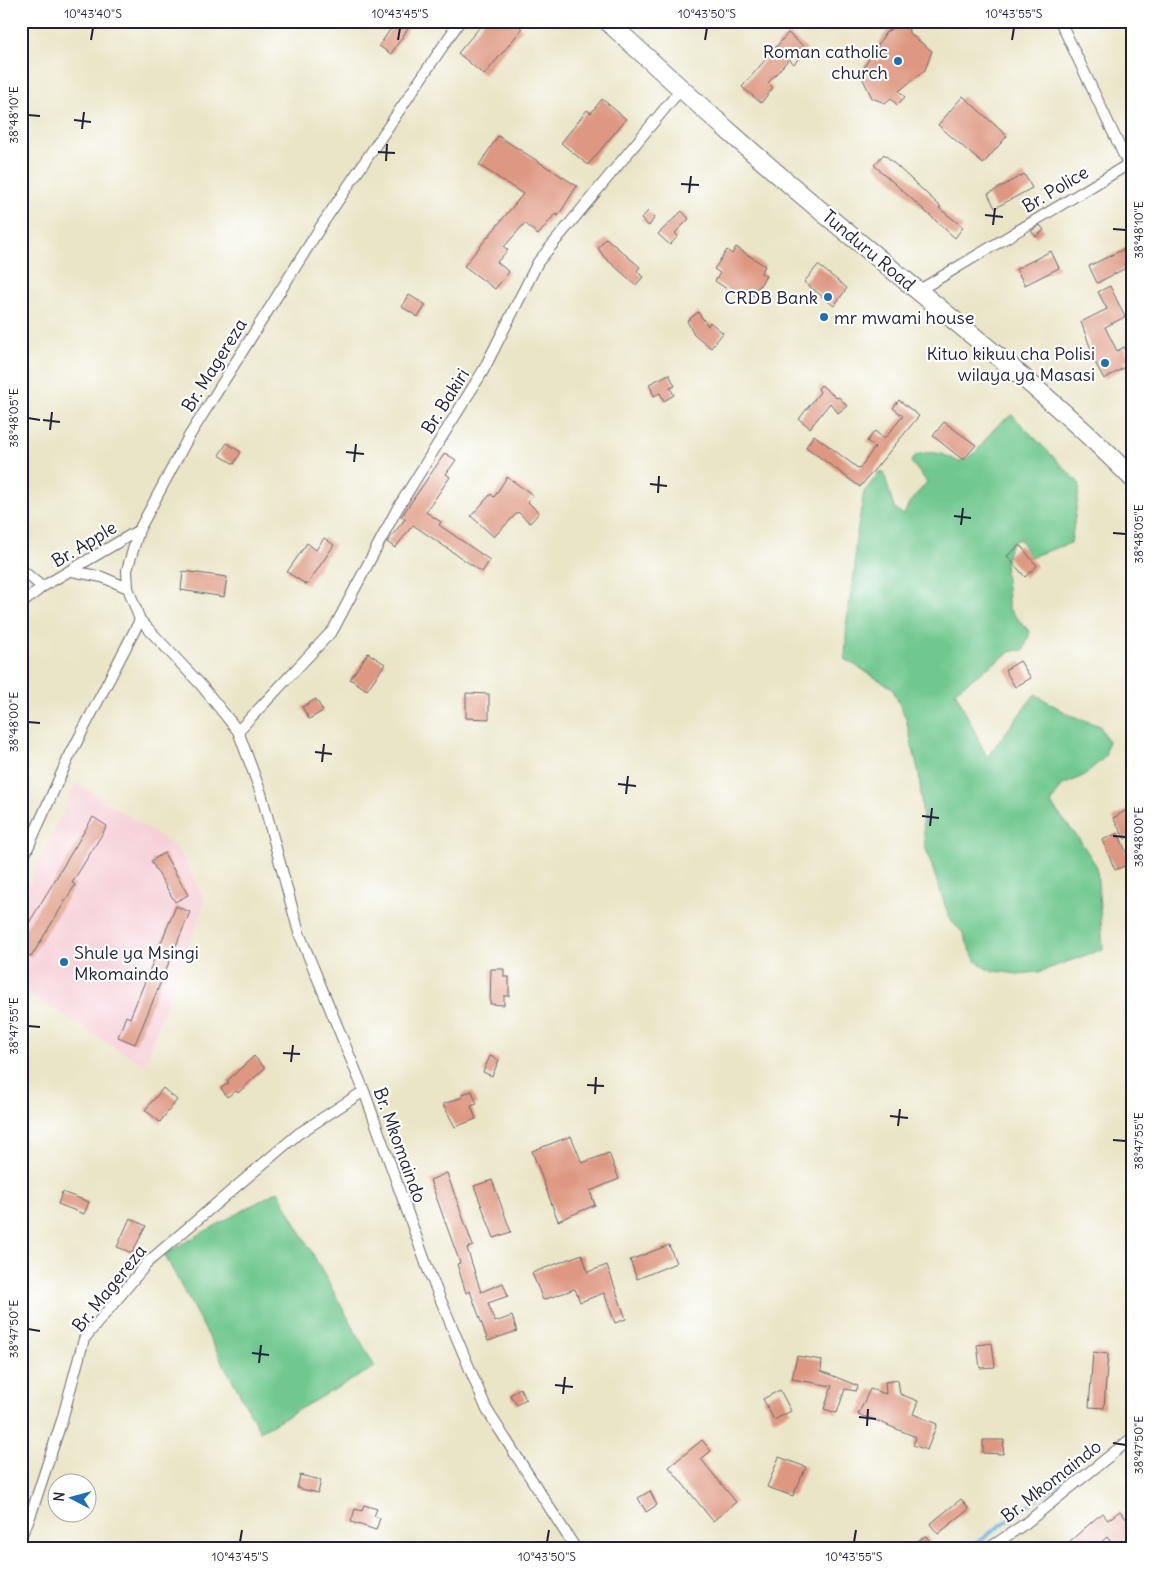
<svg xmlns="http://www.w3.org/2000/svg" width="1153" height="1570" font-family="Delius,sans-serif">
  <rect width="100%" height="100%" fill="#fff"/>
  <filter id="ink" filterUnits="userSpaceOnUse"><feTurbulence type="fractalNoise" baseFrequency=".02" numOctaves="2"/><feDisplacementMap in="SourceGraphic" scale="10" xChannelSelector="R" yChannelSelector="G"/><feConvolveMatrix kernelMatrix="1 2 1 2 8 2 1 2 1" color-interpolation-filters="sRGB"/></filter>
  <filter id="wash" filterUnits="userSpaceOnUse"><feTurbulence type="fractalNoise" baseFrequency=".0096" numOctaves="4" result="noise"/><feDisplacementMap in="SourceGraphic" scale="20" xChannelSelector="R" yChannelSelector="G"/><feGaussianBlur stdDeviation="1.12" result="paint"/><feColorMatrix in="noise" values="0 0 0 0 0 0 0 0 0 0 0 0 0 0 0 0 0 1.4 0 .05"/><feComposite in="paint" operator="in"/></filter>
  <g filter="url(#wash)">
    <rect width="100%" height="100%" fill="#eae5c7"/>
    <path fill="#f6cfd7" d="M76 783 178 848 205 902 144 1065 21 989V902Z"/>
    <path fill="#70c88e" stroke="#497564" d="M1012 415 1080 484 1071 543 1030 557 1020 539 1012 542C999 569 1009 580 1008 608L1030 632 1024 650 1011 651 955 691 987 757 1035 694 1070 715 1100 726 1108 741 1105 757 1083 776 1061 786 1051 804 1079 839 1097 867 1103 949 1039 972 1017 974 988 970 975 960 962 932 950 920 925 846 919 774 906 719 892 688 845 659 847 618 855 569V545L864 492 879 473H884L894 508 904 515 909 503 927 482 911 462 916 455C933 450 943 453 959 462 983 452 980 443 996 427 1000 422 1007 419 1012 415Z
      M278 1191 375 1367 260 1431 164 1254Z"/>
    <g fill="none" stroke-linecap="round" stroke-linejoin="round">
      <path stroke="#66addd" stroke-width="4" d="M968 1549 1062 1481"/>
    </g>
    <g id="blocks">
      <path fill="#de9881" d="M396 21H413L391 54 379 46Z
        M485 21H514L522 29 484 75 458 53Z
        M905 21H908L909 33 932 51 925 70 899 91 905 97 897 105 891 98 885 103 872 98 860 73 886 32Z
        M788 33 807 49 794 64 789 59 768 83 773 88 761 103 742 87Z
        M963 96 1007 136 983 164 938 125Z
        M602 99 626 119 588 165 561 143 587 110 591 113Z
        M498 136 577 186 558 216 555 214 538 235 525 223 504 247 508 250 497 262 509 272 495 289 464 266 523 194 479 165Z
        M884 154 941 207 939 208 963 227 955 238 874 165Z
        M1024 174 1032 188 995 208 988 194Z
        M648 211 655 217 649 226 641 219Z
        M682 211 689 219 675 233 678 236 670 245 658 234Z
        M1040 225 1044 230 1036 237 1031 231Z
        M606 238 640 267 637 271 643 277 636 285 604 257 598 248Z
        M1132 245V259L1124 263 1126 268 1097 283 1089 266Z
        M736 247 765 266 761 273 766 276 753 296 748 293 743 300 715 281 720 273 714 269 727 250 732 254Z
        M1051 251 1059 268 1025 285 1016 269Z
        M818 265 847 288 834 306 804 282Z
        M1110 286 1125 317 1105 327 1117 351 1124 347 1129 358 1124 361 1127 366 1104 379 1090 353 1092 352 1081 322 1107 309 1098 292Z
        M409 295 426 305 418 317 402 307Z
        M698 312 708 326 710 322 723 333 711 348 694 334 687 321Z
        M669 374 675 386 670 388 674 395 664 401 660 393 654 396 649 384Z
        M821 385 837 398 839 397 847 406 838 413 830 403 810 428 799 419 820 392 818 389Z
        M899 400 919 416 860 487 806 447 814 435 859 469 875 447 867 441 875 431 884 439 903 416 893 408Z
        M944 422 976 445 963 460 933 436Z
        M227 443 241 452 234 464 219 455Z
        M445 453 456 460 446 474 450 477 426 512 441 522 439 525 490 560 482 572 413 525 395 548 387 542 405 519 401 517Z
        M507 477 533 495 528 502 539 513 530 523 518 512 494 537 471 516 491 494 494 497Z
        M324 538 334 545 307 585 287 572 307 543 316 550Z
        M1020 545 1037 566 1025 577 1007 556Z
        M183 571 227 577 224 597 181 590Z
        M368 653 385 664 367 690 350 679Z
        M1020 661 1031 678 1015 687 1005 670Z
        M466 693 489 694V719L466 718Z
        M316 699 323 711 309 719 302 707Z
        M1132 807V834L1125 839 1113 818Z
        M93 817 107 826 72 883 75 885 31 957 21 951V936Z
        M1118 833 1131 863 1115 870 1102 840Z
        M164 853 188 895 175 902 151 861Z
        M176 906 190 912 135 1044 118 1037 126 1016 130 1018Z
        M491 969H504V977H509V996H504V1005L490 1004Z
        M254 1056 265 1068 238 1093 236 1091 227 1097 221 1088 229 1083 227 1081Z
        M490 1056 499 1060 492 1076 483 1072Z
        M163 1088 177 1100 160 1122 145 1110Z
        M472 1091 477 1104 471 1106 476 1119 455 1127 443 1104 463 1097 462 1094Z
        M571 1136 582 1163 609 1153 619 1179 590 1191 595 1205 558 1221 532 1151Z
        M447 1173 473 1246 467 1248 481 1292 503 1283 508 1296 488 1303 495 1322 512 1316 517 1331 488 1341 470 1291 466 1293 457 1264 460 1263 430 1180Z
        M492 1180 511 1232 494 1238 474 1186Z
        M62 1192 89 1202 84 1214 58 1204Z
        M130 1218 146 1226 132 1253 117 1247Z
        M669 1245 676 1263 637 1279 630 1260Z
        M582 1254 588 1272 607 1265 626 1319 615 1323 604 1293 580 1302 575 1289 543 1300 532 1273Z
        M992 1343 995 1367 980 1368 977 1345Z
        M1093 1352 1108 1354 1104 1408 1089 1407Z
        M797 1356 822 1360 821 1371 858 1386 856 1391 845 1389 837 1413 824 1409 832 1386 792 1379Z
        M898 1380 900 1394 918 1401 913 1414 937 1424 927 1450 913 1445 916 1437 870 1418 858 1415 870 1389 886 1394 885 1382Z
        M520 1388 526 1399 517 1405 510 1395Z
        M780 1390 791 1411 774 1420 763 1399Z
        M702 1440 711 1451 701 1459 736 1502 713 1521 669 1467Z
        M983 1440H1004L1003 1454 983 1453Z
        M779 1457 806 1467 793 1496 767 1487Z
        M300 1475 321 1480 318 1493 297 1488Z
        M650 1491 657 1505 646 1512 638 1498Z
        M961 1499 969 1509 938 1534 930 1524Z
        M364 1505 377 1509 374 1516 380 1518 376 1530 351 1522 355 1509 362 1511Z
        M1120 1511 1132 1526V1549H1116L1107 1537 1094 1549H1061L1102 1513 1108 1520Z
        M926 1536 932 1545 926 1549H904Z"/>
    </g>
  </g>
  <g filter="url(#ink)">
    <use href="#blocks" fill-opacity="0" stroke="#68666c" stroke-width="1"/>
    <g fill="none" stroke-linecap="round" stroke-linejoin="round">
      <g stroke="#68666c" stroke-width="12">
        <path id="minor" d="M460 21 323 223 188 438 139 530 127 570 128 588 140 620 201 685 238 731 261 793 299 933 364 1091 429 1272 487 1410 576 1549
          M1060 21 1128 164
          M918 291 1132 162
          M21 569 42 587
          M72 571 102 577 128 588
          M21 604 42 587 139 530
          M238 731 333 630 396 511 483 371 538 262 681 89
          M21 863 68 759 140 620
          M21 1536 30 1517 62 1420 84 1339 149 1261 298 1134 364 1091
          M988 1549 1026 1523 1132 1438"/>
      </g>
      <g stroke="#68666c" stroke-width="20">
        <path id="trunk" d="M607 21C692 99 777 176 866 248 956 323 1050 394 1132 478"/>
      </g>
      <use href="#minor" stroke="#fff" stroke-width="10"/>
      <use href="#trunk" stroke="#fff" stroke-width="18"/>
    </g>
  </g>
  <path fill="none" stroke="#22223b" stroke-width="2" d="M91 40 93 28M398 40 400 28M705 40 707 28M1012 40 1014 28M28 115 40 116M74 120 91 122M82 129 84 112M378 152 395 153M386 161 387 144M681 184 699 185M689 193 691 176M985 215 1003 217M993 225 995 208M1113 229 1126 230M28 418 40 420M43 420 60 422M50 430 52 412M346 452 364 454M354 462 356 444M650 484 667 486M658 493 659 476M954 516 971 518M961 525 963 508M1113 533 1126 534M28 722 40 723M315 752 332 754M322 762 324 744M618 784 636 786M626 794 628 776M922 816 939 818M930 826 932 808M1113 836 1126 837M28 1026 40 1027M283 1053 300 1054M291 1062 293 1045M587 1085 604 1086M595 1094 596 1077M890 1116 908 1118M898 1126 900 1109M1113 1140 1126 1141M28 1329 40 1331M252 1353 269 1355M259 1363 261 1345M555 1385 573 1387M563 1394 565 1377M859 1417 876 1419M867 1426 868 1409M1113 1443 1126 1445M240 1542 242 1530M547 1542 549 1530M854 1542 856 1530"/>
  <g fill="#1f6fb2" stroke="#fff" stroke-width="2">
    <circle cx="898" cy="61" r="5"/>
    <circle cx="828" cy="297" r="5"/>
    <circle cx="824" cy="317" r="5"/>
    <circle cx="1105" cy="363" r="5"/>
    <circle cx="64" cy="962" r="5"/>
  </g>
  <g text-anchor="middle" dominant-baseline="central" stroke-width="4.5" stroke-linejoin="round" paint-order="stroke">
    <g font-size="18" fill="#22223b" stroke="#fff" text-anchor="end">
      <text x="888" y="51">Roman catholic<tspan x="888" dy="21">church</tspan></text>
      <text x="818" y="297">CRDB Bank</text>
      <text x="834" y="317" text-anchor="start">mr mwami house</text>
      <text x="1095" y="353">Kituo kikuu cha Polisi<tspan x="1095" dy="21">wilaya ya Masasi</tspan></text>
      <text x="74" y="952" text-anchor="start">Shule ya Msingi<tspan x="74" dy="21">Mkomaindo</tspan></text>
    </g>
    <g font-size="18" fill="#22223b" stroke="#fff">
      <text transform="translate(1055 189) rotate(-31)">Br. Police</text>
      <text transform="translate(869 250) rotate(40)">Tunduru Road</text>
      <text transform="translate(214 365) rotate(-58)">Br. Magereza</text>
      <text transform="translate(445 401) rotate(-58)">Br. Bakiri</text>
      <text transform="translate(84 544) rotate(-31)">Br. Apple</text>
      <text transform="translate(400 1145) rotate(70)">Br. Mkomaindo</text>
      <text transform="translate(109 1288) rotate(-51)">Br. Magereza</text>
      <text transform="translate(1051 1481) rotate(-38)">Br. Mkomaindo</text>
    </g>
  </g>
  <rect width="1153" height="1570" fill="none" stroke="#fff" stroke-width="55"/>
  <g transform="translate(72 1498) rotate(276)"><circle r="24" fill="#ffffff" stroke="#a7a7b1"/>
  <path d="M0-4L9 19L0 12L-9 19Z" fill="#1f6fb2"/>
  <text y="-8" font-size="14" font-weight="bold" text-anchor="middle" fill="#22223b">N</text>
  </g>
  <rect x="28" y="28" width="1098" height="1514" fill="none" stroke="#22223b" stroke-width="2"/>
  <g font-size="12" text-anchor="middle" fill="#22223b">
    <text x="93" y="18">10°43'40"S</text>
    <text x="400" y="18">10°43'45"S</text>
    <text x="707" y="18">10°43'50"S</text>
    <text x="1014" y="18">10°43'55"S</text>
    <text transform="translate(14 115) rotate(-90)" y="4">38°48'10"E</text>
    <text transform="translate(1139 230) rotate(-90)" y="4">38°48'10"E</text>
    <text transform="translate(14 418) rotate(-90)" y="4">38°48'05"E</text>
    <text transform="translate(1139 534) rotate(-90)" y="4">38°48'05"E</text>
    <text transform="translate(14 722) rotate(-90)" y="4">38°48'00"E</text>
    <text transform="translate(1139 837) rotate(-90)" y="4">38°48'00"E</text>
    <text transform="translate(14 1026) rotate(-90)" y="4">38°47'55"E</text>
    <text transform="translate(1139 1141) rotate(-90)" y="4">38°47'55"E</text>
    <text transform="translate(14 1329) rotate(-90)" y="4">38°47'50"E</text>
    <text transform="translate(1139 1445) rotate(-90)" y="4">38°47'50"E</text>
    <text x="240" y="1561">10°43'45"S</text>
    <text x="547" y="1561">10°43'50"S</text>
    <text x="854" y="1561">10°43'55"S</text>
  </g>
</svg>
